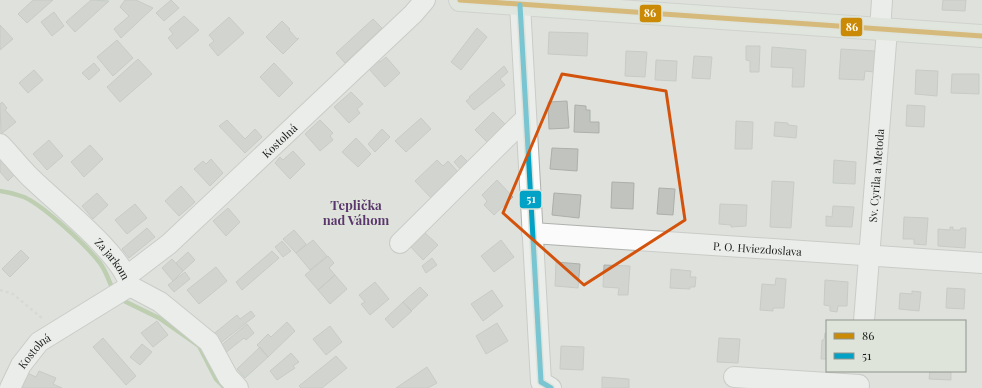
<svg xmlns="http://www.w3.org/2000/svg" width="982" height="388" font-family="'Playfair Display',serif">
  <rect width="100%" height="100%" fill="#dfe2dc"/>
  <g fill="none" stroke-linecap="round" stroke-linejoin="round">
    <path stroke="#95b67d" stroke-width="4.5" d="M0 191C8 192 16 194 24 197 44 206 86 245 100 263 106 271 109 281 113 290
      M120 299 159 318 199 346 216 379 223 386"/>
  </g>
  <path fill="#c0c3be" stroke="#acafaa" d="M33 0H53L27 23 18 14Z
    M91 0 109 1 75 32 66 22Z
    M125 0H136L153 8 121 38 114 29 129 16 120 7Z
    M171 0 179 8 164 21 156 13Z
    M943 0H966L965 11 942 10Z
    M54 12 64 26 52 36 41 22Z
    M184 16 199 30 177 49 168 38 173 34 169 29Z
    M229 17 244 33 218 56 209 45 214 41 209 35Z
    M373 19 382 28 345 63 336 53Z
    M282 21 290 29 289 30 297 39 299 38 283 54 266 37Z
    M0 25 13 39 0 50Z
    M477 28 487 37 461 70 451 62Z
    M549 32 588 33 587 56 548 54Z
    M117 40 133 58 113 76 97 57Z
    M746 46H760L759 72H750V61L746 60Z
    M772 47 806 50 804 87H792L793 68 771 67Z
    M841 49 875 51 874 72 865 71 864 80 839 79Z
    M626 51 647 52 645 77 625 76Z
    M694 56 712 57 710 79 692 78Z
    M386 57 400 73 385 87 369 69 378 60 380 62Z
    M138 59 152 74 120 102 107 87Z
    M656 60 677 61 676 81 655 80Z
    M94 63 100 70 89 80 82 73Z
    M274 63 293 83 279 97 260 77Z
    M504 66 508 72 500 79 505 85 474 110 466 101 470 98 469 97Z
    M34 70 43 80 28 93 19 83Z
    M916 70 938 71 937 96 915 94Z
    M952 74H979V94L951 93Z
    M351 92 363 104 357 109 360 113 349 123 334 107Z
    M567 101 569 128 549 129 548 102Z
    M2 102 7 108 5 110 16 122 1 134 0 104Z
    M575 105 586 106V110H590V122H599V133L574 132Z
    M907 105 925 106 924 127 906 126Z
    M493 112 510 129 492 147 475 130Z
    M421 118 431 129 406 152 395 141Z
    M227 120 245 139 255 129 262 137 245 153 219 126Z
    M320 120 333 133 330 136 333 140 320 151 305 134Z
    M736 121 753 122 752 149H735Z
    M775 122 788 123V125L797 126 796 138 774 136Z
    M382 129 390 137 375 152 368 144Z
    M356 138 371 154 358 167 342 152Z
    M49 140 63 156 47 170 33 154Z
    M90 145 103 159 84 177 71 162Z
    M552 148 578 149 577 171 550 169Z
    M293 151 305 164 290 179 275 163 280 157 283 160Z
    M0 155 16 173 8 181 0 172Z
    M461 155 471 165 463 172 454 162Z
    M211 159 223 173 210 186 194 169 203 161 206 164Z
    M437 160 443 166 448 161 460 174 433 200 415 181Z
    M834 160 856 162 855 184 833 183Z
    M497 180 513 197 494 215 484 205 487 201 482 195Z
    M772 181 794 182 791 228 770 227Z
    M612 182 634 183 633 209 611 208Z
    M181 186 195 202 179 216 165 201Z
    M659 188 675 189 673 215 657 214Z
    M97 193 108 205 93 219 82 206Z
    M554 193 581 195 579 218 552 215Z
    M135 204 147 218 127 234 115 220Z
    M720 204 747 205 746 226 731 227V225L719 224Z
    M833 206 854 207 852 227 826 226V216L832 217Z
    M228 208 240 222 226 236 213 221Z
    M904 217 928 218 926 245 914 244V239H903Z
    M950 227H953V230H960L961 228H966L965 248 938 246V229L950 230Z
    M147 228 155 237 129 258 122 249Z
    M294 230 306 244 296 253 283 239Z
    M422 230 438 245 423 260 408 244Z
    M313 240 327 256 310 270 296 253Z
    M501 240 514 257 494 272 481 256Z
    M282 241 291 251 283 257 275 247Z
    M21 250 29 258 10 277 2 269Z
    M272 251 279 258 242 290 236 282Z
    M188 252 195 260 183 271 176 263Z
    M328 256 334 263 329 268 335 275 318 290 305 275Z
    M432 258 437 265 426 273 422 266Z
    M172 259 183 271 173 281 162 268Z
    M556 262 580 264 578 288 555 286Z
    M604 265 630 266 628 295H618L619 288 603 287Z
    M216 267 227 281 199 304 187 290Z
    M671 269 691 271 690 277H696L695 287H690V289L670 288Z
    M185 272 190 279 174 292 168 285Z
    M335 275 347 289 330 304 318 290Z
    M776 278 786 279 784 308H773V311L760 310 762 284 775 285Z
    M825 280 848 282 847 306H838L837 312 830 311V306L824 305Z
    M375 282 389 299 370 315 361 304 365 302 359 295Z
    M420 287 428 295 411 311 403 302Z
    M947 288 965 289 964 309 946 308Z
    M492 290 503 306 483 321 471 304Z
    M912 291 921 292 919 311 899 309 900 293 912 294Z
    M403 302 412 311 393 328 385 319Z
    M251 311 255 316 218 345 211 336 237 315 240 319Z
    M157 321 168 335 153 347 141 333Z
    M287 322 295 331 268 357 257 345 268 334 271 337Z
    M497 323 508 341 486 354 476 336Z
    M247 324 254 333 246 340 244 338 224 354 219 347Z
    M330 326 342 342 326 355 313 339Z
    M825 333H827V359H821L822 340H824Z
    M103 338 136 376 126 385 93 347Z
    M719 338 740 339 738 363 717 362Z
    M142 344 152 352 140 365 130 357Z
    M561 346 584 347 583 370 560 369Z
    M260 347 268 357 245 378 237 369Z
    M291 353 299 362 293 366 295 368 277 380 270 371Z
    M336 356 347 368 322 388H301L299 386Z
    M427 367 437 383 428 388H396Z
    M39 371 56 378 53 384 62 388H17L25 372 36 377Z
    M930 371H951V380L929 379Z
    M602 377 629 379V388H602Z"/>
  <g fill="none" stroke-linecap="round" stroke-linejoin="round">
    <g stroke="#afb1ad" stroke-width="22">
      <g id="minor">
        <path d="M520 5 541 382 551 388"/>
        <path d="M880 30 882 0"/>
        <path id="s1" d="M0 144C10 154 19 166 29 176 56 203 121 252 130 286L160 302 209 342 228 377 238 388"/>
        <path id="s2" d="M532 233 982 263"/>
        <path d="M400 243 526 118"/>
        <path id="s3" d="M127 276 169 244 413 14 425 0"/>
        <path id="s4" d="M864 321 887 30"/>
        <path d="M734 377 859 385"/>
        <path id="s5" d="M10 388 21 365 39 342 130 286"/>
      </g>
    </g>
    <g stroke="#bdbfbc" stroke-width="24">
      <path id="major" d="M460 0 982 36"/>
    </g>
    <path stroke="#cececd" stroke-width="2.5" stroke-dasharray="3 3" stroke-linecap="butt" d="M0 290 13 294 43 319"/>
    <use href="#minor" stroke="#fafbfa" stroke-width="20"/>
    <use href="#major" stroke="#e3e8df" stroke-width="22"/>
    <g stroke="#dee4da" stroke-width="8">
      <path id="bus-1" d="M460 0 982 36"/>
    </g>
    <g stroke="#dee4da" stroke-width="8">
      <path id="bus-2" d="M520 5 541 382 551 388"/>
    </g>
    <use href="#bus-1" stroke="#cb8a05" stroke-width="5"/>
    <use href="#bus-2" stroke="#01a2c5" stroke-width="5"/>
  </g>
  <path d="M0 0H982V388H0ZM562 74 666 91 685 220 584 285 503 213Z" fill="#dfe2dc" fill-opacity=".55" fill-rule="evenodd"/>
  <path fill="none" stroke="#d3530d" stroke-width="3" stroke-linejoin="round" d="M562 74 666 91 685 220 584 285 503 213Z"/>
  <g text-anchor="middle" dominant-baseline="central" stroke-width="3.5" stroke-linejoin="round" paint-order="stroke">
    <g font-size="11" fill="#1a1c19" stroke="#dee4da">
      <text stroke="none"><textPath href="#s3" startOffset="204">Kostolná</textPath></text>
      <text stroke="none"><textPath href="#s4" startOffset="146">Sv. Cyrila a Metoda</textPath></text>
      <text stroke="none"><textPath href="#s2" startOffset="226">P. O. Hviezdoslava</textPath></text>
      <text stroke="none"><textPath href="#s1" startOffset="161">Za jarkom</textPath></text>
      <text stroke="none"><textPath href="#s5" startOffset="45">Kostolná</textPath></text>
    </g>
    <g font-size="13" font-weight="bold" fill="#5b366e" stroke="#dee4da">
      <text x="356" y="204">Teplička<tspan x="356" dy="15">nad Váhom</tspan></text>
    </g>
  </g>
  <g stroke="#dee4da" stroke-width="1.5">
    <rect x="639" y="4" width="23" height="19" rx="4" fill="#cb8a05"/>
    <rect x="840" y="17" width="23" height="20" rx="4" fill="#cb8a05"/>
    <rect x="519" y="190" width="23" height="19" rx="4" fill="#01a2c5"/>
  </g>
  <g font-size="11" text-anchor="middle" font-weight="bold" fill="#fff">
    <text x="650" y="17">86</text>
    <text x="852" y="31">86</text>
    <text x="531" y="203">51</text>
  </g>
  <rect x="826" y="320" width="140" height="52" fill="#dee4da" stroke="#90948d"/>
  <rect x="834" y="333" width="20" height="6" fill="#cb8a05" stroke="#90948d"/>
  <text x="862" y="340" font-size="12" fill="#1a1c19">86</text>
  <rect x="834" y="353" width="20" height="6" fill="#01a2c5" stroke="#90948d"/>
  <text x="862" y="360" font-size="12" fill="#1a1c19">51</text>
</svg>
